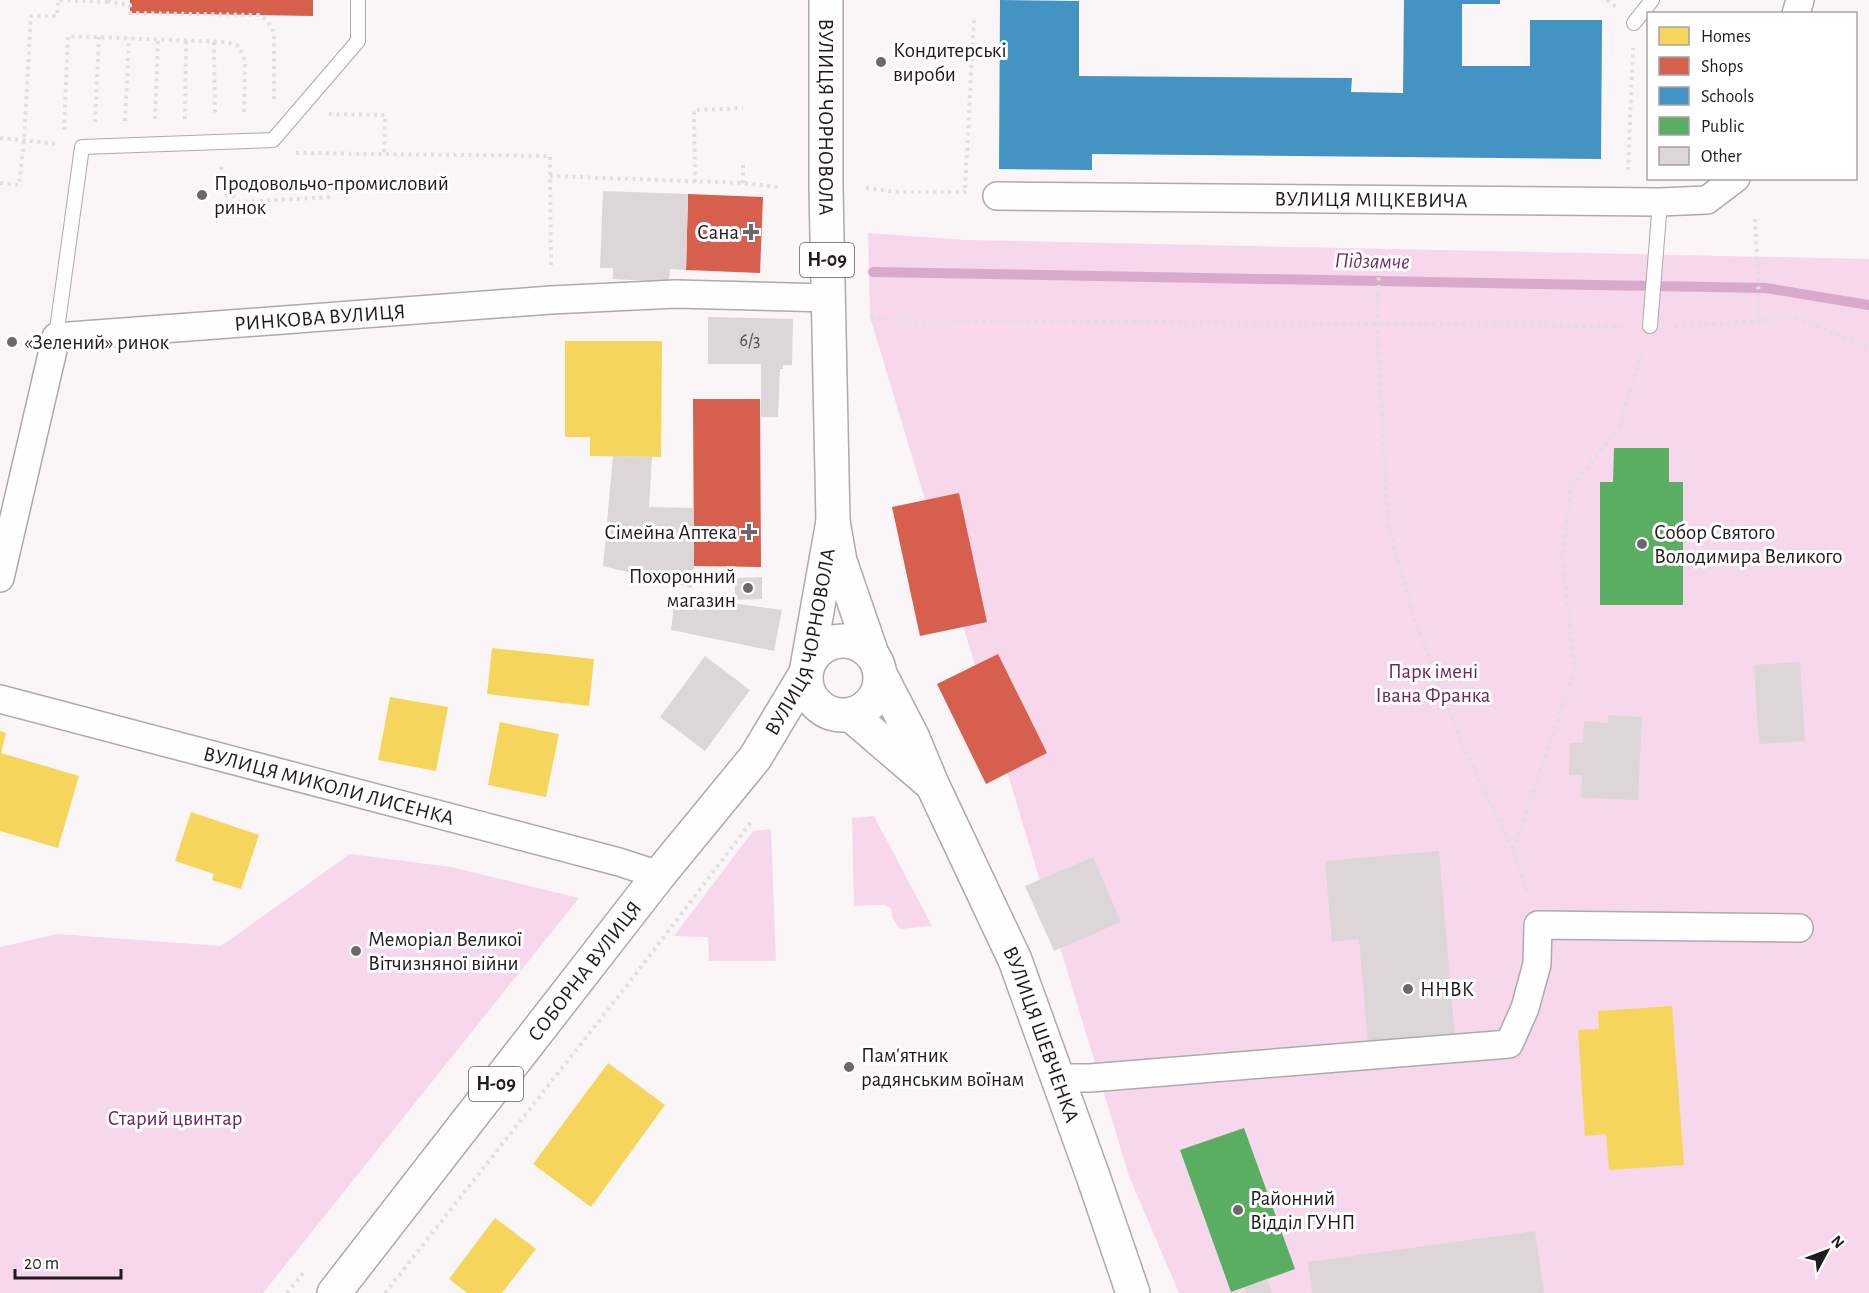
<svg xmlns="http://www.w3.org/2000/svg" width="1869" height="1293" font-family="'Alegreya Sans',sans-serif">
  <rect width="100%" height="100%" fill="#faf6f8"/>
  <path fill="#f7d7eb" d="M868 233 966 240 1869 259V1293H1179L1129 1176 870 317Z
    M874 816 932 926 900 929 892 917 891 908 884 905 854 906 852 818Z
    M771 829 776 961H709L708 937 674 936 753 831Z
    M350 854 451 867 579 898 263 1293H0V947L57 934 221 946Z"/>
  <path fill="#f6d55c" d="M565 341H662L661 457 590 456V437H565Z
    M492 648 594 659 589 706 487 694Z
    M390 697 448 707 436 771 378 760Z
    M500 722 559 734 546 797 488 785Z
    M0 731 6 733 1 753 79 776 58 848 0 831Z
    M191 812 259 835 241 889 212 880 214 874 175 861Z
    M1672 1006 1684 1165 1609 1170 1606 1134 1585 1136 1578 1030 1599 1029 1598 1011Z
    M608 1063 665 1105 591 1207 533 1164Z
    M495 1218 536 1249 502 1293H467L449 1279Z"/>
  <path fill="#d6604d" d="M130 0H313V16L130 13Z
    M688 194 763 197 760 273 686 270Z
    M693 399H760L761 567 694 566Z
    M959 493 987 622 920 636 892 507Z
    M998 654 1047 753 986 784 937 684Z"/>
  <path fill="#4393c3" d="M1000 0 1079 1V76L1352 78 1351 92 1403 93 1404 0H1500V4H1462V66H1530V20H1602L1601 159 1092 154V170L999 169Z"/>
  <path fill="#5aae61" d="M1614 448H1669V482H1683V605H1600V482H1613Z
    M1244 1128 1295 1269 1231 1292 1180 1150Z"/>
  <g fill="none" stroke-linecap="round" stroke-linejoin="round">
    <path stroke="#d8aac9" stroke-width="10" d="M873 272 1766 288 1869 305"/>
  </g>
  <path fill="#dcd6d9" d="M603 191 688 194 686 270 670 269 669 282 613 279V268H600Z
    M708 317 793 319 792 365H783V369H780L778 417H761V364H708Z
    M613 456 652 457 649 507 693 508 694 567 692 588 603 566Z
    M762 577V599L735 600V578Z
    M675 595 782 610 774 651 671 630Z
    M705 656 750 690 705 751 660 717Z
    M1800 662 1805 741 1759 744 1754 665Z
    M1608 715 1642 717 1638 800 1581 798 1582 775H1569L1570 743H1583L1584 721 1608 723Z
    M1439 851 1455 1037 1368 1044 1359 939 1332 942 1325 861Z
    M1093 857 1121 922 1054 951 1025 886Z
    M1535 1231 1544 1293H1312L1308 1262Z
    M1267 1279 1272 1293H1246L1244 1288Z"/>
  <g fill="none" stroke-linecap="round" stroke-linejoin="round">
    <g stroke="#aea9ac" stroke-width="16">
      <path id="service" d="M1634 23 1652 0
        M1650 326 1660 202
        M56 337 82 147 273 140 358 41V0"/>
    </g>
    <g stroke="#aea9ac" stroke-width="30">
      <g id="minor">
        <path d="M1796 14 1800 0"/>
        <path id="s1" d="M997 196 1660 202 1707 200 1736 178"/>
        <path id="s2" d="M0 578 56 337 551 300 675 294 828 298"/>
        <path id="s3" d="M0 699 619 862 659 875"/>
        <path d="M1058 1078H1090L1509 1044 1525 1008 1537 964 1538 925 1799 928"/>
      </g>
    </g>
    <g stroke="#aea9ac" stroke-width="36">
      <g id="tertiary">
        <path id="s4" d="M881 676 912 736 932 784 1015 960 1093 1176 1133 1293"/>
        <path d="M851 715 928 781"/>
      </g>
    </g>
    <g stroke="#aea9ac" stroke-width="36">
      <g id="primary">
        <path id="s5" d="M826 0V189L833 521 840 561 872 654"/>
        <circle cx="843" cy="678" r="37"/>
        <path id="s6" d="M334 1293 659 875 755 758 806 673 833 521"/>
      </g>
    </g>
    <path stroke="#e0dfe0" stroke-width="4" stroke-dasharray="3 4.5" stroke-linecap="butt" d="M109 0V2L130 5V13L259 15 267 20 274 33V100
      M1607 0 1616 7
      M214 42 215 117
      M329 114 385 115 384 155
      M155 119 158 39
      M185 119 186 40
      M125 121 129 38
      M95 122 99 37
      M64 130 68 36 225 42 239 46 245 61 244 116
      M0 138 59 144
      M296 153 550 156 551 269
      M221 167 223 195H232L239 202 333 197
      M1628 170 1633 48
      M550 176 743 183 778 187
      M695 182 694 110 743 108
      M0 183 19 185 24 140 31 16H57L58 0 109 2
      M743 183V161
      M866 188 898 192H966
      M965 188 974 20
      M1755 219 1760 321
      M1379 270 1377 324 1388 525 1413 615 1462 743 1513 850 1529 896
      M870 317 899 320 1625 326
      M1675 326 1800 319 1869 348
      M1513 849 1575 671 1562 557 1571 488 1619 427 1643 348
      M287 1293 304 1272
      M385 1293 632 979 751 822"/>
    <use href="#service" stroke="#fefefe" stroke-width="14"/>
    <use href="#minor" stroke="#fefefe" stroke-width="27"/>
    <use href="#tertiary" stroke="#fefefe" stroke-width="33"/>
    <use href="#primary" stroke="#fefefe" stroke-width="33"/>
  </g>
  <g fill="#6d676a" stroke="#fff" stroke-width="2">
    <circle cx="881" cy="62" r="6"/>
    <circle cx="202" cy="195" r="6"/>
    <path d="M748 223h6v6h6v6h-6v6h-6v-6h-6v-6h6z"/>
    <circle cx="12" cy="342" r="6"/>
    <path d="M746 523h6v6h6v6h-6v6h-6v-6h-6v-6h6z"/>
    <circle cx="1642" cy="544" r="6"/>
    <circle cx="748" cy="588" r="6"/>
    <circle cx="356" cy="951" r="6"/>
    <circle cx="1408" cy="989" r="6"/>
    <circle cx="849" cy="1067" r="6"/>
    <circle cx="1238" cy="1210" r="6"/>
  </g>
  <g text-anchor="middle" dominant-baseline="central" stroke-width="6" stroke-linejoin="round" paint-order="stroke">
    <g font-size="18" fill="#50494d">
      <text x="750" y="341">6/3</text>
    </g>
    <g fill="#fff" stroke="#645f62" stroke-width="1.5">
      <rect x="800" y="243" width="54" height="34" rx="4.5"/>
      <rect x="469" y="1067" width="54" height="34" rx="4.5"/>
    </g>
    <g font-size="20" font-weight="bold" fill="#211a1e">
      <text x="827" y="260">Н-09</text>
      <text x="496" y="1084">Н-09</text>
    </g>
    <g font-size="21" fill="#211a1e" stroke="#fff" text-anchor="start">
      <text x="893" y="50">Кондитерські<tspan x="893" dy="24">вироби</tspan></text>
      <text x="214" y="183">Продовольчо-промисловий<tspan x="214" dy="24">ринок</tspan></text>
      <text x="739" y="232" text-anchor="end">Сана</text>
      <text x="24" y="342">«Зелений» ринок</text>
      <text x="737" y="532" text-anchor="end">Сімейна Аптека</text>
      <text x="1654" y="532">Собор Святого<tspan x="1654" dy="24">Володимира Великого</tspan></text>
      <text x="736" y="576" text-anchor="end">Похоронний<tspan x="736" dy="24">магазин</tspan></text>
      <text x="368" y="939">Меморіал Великої<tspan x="368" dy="24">Вітчизняної війни</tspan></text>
      <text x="1420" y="989">ННВК</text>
      <text x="861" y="1055">Пам'ятник<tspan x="861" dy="24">радянським воїнам</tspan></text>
      <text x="1250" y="1198">Районний<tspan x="1250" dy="24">Відділ ГУНП</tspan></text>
    </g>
    <g font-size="21" fill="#211a1e" stroke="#fff">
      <text stroke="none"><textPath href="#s5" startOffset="117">ВУЛИЦЯ ЧОРНОВОЛА</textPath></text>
      <text stroke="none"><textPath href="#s1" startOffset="374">ВУЛИЦЯ МІЦКЕВИЧА</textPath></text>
      <text stroke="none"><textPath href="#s2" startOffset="512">РИНКОВА ВУЛИЦЯ</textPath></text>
      <text stroke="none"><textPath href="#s6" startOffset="808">ВУЛИЦЯ ЧОРНОВОЛА</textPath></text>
      <text stroke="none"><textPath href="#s3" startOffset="340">ВУЛИЦЯ МИКОЛИ ЛИСЕНКА</textPath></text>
      <text stroke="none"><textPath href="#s6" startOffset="408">СОБОРНА ВУЛИЦЯ</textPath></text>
      <text stroke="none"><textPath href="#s4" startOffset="393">ВУЛИЦЯ ШЕВЧЕНКА</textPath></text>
    </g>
    <g font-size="21" fill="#70245c" stroke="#fff">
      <text x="1433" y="671">Парк імені<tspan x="1433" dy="24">Івана Франка</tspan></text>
      <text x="175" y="1118">Старий цвинтар</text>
    </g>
    <g font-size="22" font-style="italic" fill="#762a61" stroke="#fff">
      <text transform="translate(1372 261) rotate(1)">Підзамче</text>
    </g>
  </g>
  <rect x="1647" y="12" width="210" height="168" fill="#ffffff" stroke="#a6a3a5" stroke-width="1.5"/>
  <rect x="1659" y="27" width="30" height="18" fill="#f6d55c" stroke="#a6a3a5" stroke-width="1.5"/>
  <text x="1701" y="42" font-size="18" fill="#211a1e">Homes</text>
  <rect x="1659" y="57" width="30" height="18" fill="#d6604d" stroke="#a6a3a5" stroke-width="1.5"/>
  <text x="1701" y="72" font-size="18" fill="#211a1e">Shops</text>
  <rect x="1659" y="87" width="30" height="18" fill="#4393c3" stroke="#a6a3a5" stroke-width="1.5"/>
  <text x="1701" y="102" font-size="18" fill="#211a1e">Schools</text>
  <rect x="1659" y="117" width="30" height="18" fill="#5aae61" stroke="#a6a3a5" stroke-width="1.5"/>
  <text x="1701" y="132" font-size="18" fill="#211a1e">Public</text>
  <rect x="1659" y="147" width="30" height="18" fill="#dcd6d9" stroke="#a6a3a5" stroke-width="1.5"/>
  <text x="1701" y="162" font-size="18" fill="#211a1e">Other</text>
  <g transform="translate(1827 1251) rotate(49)" stroke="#ffffff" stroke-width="4.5" paint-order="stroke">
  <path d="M0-4.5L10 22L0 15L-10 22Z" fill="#211a1e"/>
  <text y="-9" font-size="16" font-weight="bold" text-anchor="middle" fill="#211a1e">N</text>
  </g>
  <path d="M15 1269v9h106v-9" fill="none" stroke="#211a1e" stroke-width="3"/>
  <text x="24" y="1269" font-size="18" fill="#211a1e" stroke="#ffffff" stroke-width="4.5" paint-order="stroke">20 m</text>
</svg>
